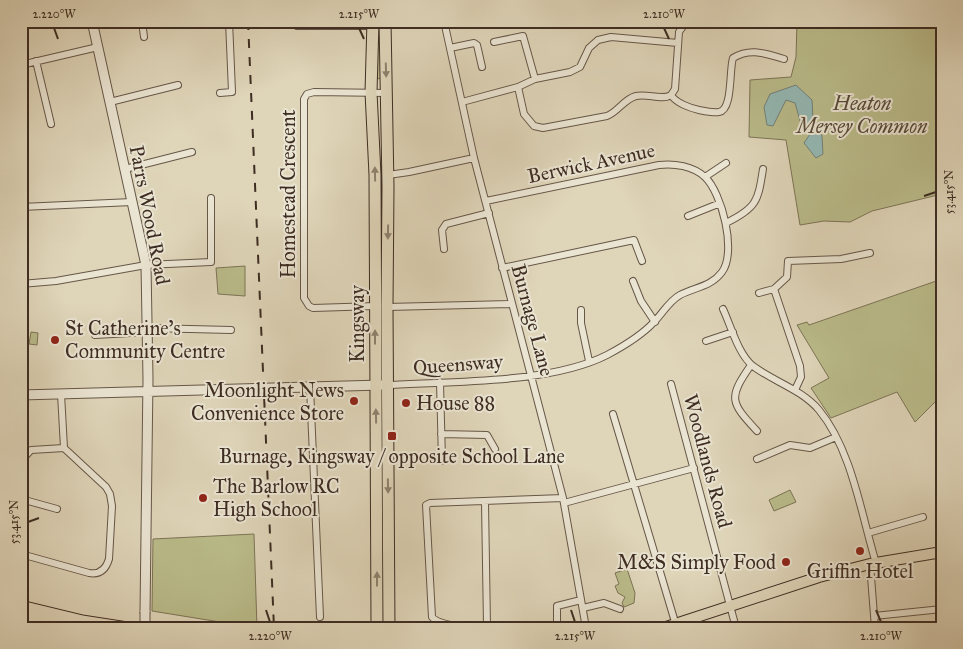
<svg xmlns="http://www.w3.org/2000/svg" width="963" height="649" font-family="'IM FELL Great Primer',serif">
  <rect width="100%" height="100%" fill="#dfd5b9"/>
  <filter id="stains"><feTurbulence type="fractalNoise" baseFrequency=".004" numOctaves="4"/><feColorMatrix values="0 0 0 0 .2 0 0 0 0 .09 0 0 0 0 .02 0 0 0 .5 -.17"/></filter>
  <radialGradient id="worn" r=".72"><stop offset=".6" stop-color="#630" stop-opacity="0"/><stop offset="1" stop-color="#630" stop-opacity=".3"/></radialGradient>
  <path fill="#babb8a" stroke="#7c7456" d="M797 21H942V194L872 211 850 222 824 221 800 225 786 140 749 137 750 80 791 77 796 57Z
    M377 35H381V78L377 79Z
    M245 266V296L218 294 216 268Z
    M942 279V395L915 422 897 392 831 418 811 388 829 378 797 325 807 322 809 325Z
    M31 332 38 333 37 345 29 344Z
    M790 490 796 502 774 511 769 500Z
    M254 534 257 628 152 611 153 539Z
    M627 569 635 593 634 603 624 607 622 603 625 597 618 593 615 586 619 584 615 573Z"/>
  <path fill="#94b8b4" stroke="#72807a" d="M796 85 812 100 813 119 822 136 823 154 816 158 804 143 812 131 801 124 795 103 786 100 773 126 767 125 764 107 770 94Z"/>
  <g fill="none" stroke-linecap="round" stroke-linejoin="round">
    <g stroke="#665748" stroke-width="8">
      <path id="minor" d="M142 21 144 37
        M444 21 474 158 563 498 586 628
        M297 26H373
        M494 42 523 36 535 79
        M450 48 474 43 477 45 482 67
        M36 61 51 124
        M21 65 98 47
        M518 87 524 114 534 126 543 128 607 116C618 112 624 99 636 96 647 93 662 101 671 95 676 103 690 108 699 110 704 111 713 113 719 112 733 110 729 70 733 58 751 47 766 54 784 59
        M220 93 232 92 229 21
        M671 95 675 89 679 32 687 21
        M110 102 178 85
        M462 102 518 87 535 79 570 72 580 67 589 48 598 40 611 37 678 43
        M125 169 192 152
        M388 175 409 172 474 158
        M705 177 726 163
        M21 207 132 202
        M688 216 718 204
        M726 223C757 208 758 201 763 169
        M444 249 442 230 446 224 489 213
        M502 268 634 240 642 261
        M633 281 641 301 655 322
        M21 284 56 281 146 265 211 262V198
        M774 289 787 277 788 261 841 259 870 253
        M759 293 774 289 800 366 801 377 795 390
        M376 306 313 308 309 306 304 298V99L307 94 314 92 387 93
        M387 307 512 304
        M723 309C731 326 738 354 753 366 774 382 801 389 819 410 852 450 861 514 876 563
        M581 310V323L589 361
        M148 328 231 330
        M95 335 148 332
        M706 341 733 332
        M751 365C728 398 730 402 757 431
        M440 382 442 461
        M671 384 736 628
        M388 385C452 381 550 384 607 355 624 346 641 336 654 322 662 314 669 301 680 295 695 287 711 287 722 272 737 252 722 193 705 177 693 166 674 163 659 165L486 201
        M310 387 320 617
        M61 394 64 448
        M613 414 675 622
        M441 434 487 435 495 449
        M942 450 939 457 942 468
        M757 459 790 445 810 448 836 437
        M21 461 31 450 64 448 106 487 110 494 112 506 109 559C106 569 100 575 89 573L21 554
        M21 499 57 509
        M485 502 487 626
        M564 503 694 468
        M868 533 923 517
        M870 564 875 628
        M583 608 604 603 620 609
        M874 616 942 609
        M507 626C490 626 443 630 432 617L426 505 430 503 563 498
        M557 626V606L581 600"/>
    </g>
    <g stroke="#665748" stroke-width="11">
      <path id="tertiary" d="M92 21 146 265 148 379 145 612
        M21 395 382 385"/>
    </g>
    <g stroke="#3e2d23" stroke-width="12">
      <path id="primary" d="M663 628 819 577 870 564 942 552"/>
    </g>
    <g stroke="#3e2d23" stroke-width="13">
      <path id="trunk" d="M373 21 371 92 375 175 377 628
        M385 21 388 187 387 307 389 628"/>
    </g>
    <use href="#minor" stroke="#eae4d2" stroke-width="6"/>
    <use href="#tertiary" stroke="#eae4d2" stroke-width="9"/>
    <use href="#primary" stroke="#dfd5b9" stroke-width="10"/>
    <use href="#trunk" stroke="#dfd5b9" stroke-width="11"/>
    <path stroke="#3e2d23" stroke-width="1" d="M21 600 83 615 167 628"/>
    <path stroke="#3e2d23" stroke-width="2" stroke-dasharray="9 9" stroke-linecap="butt" d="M248 21 274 628"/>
    <g stroke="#665748" stroke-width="11" stroke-linecap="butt">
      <path id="tertiary-bridge" d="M145 628V612"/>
    </g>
    <use href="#tertiary-bridge" stroke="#eae4d2" stroke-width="9"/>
  </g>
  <defs><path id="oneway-solid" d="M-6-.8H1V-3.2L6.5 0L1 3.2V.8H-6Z" transform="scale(1.25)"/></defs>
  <g fill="#8e816e">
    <use href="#oneway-solid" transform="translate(386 70) rotate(88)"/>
    <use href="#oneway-solid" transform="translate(375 174) rotate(-91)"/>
    <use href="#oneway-solid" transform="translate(388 232) rotate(91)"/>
    <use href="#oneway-solid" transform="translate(375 337) rotate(-90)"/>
    <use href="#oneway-solid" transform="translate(376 416) rotate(-91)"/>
    <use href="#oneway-solid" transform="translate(388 486) rotate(89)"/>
    <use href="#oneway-solid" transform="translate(377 579) rotate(-90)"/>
  </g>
  <path fill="none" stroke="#3e2d23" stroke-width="2" d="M54 28 58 39M359 28 364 39M664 28 669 39M924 196 936 192M28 522 39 518M266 610 270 622M571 610 575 622M876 610 881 622"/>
  <g fill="#8f2418" stroke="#eae4d2" stroke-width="2">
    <circle cx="55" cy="340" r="5"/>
    <circle cx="354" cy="401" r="5"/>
    <circle cx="406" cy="403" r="5"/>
    <rect x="387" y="431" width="10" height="10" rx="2.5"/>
    <circle cx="203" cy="498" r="5"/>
    <circle cx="860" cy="551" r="5"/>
    <circle cx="786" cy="562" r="5"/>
  </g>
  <g text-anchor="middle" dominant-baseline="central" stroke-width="4" stroke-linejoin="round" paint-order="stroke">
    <g font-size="20" font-style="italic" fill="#574938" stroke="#eae4d2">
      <text x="862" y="103">Heaton<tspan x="862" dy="23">Mersey Common</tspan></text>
    </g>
    <g font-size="20" fill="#3e2d23" stroke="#eae4d2">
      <text transform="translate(591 163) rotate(-12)">Berwick Avenue</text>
      <text transform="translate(288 194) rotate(-90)">Homestead Crescent</text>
      <text transform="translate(150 215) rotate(79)">Parrs Wood Road</text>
      <text transform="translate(533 320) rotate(75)">Burnage Lane</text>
      <text transform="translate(357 324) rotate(-90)">Kingsway</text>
      <text transform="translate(458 364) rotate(-4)">Queensway</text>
      <text transform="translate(708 461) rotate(75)">Woodlands Road</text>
    </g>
    <g font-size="20" fill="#3e2d23" stroke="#eae4d2" text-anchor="start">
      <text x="65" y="328">St Catherine's<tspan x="65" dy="23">Community Centre</tspan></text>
      <text x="344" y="390" text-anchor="end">Moonlight News<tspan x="344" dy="23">Convenience Store</tspan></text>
      <text x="416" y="403">House 88</text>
      <text x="392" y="456" text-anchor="middle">Burnage, Kingsway / opposite School Lane</text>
      <text x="213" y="486">The Barlow RC<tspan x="213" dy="23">High School</tspan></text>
      <text x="776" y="562" text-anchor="end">M&amp;S Simply Food</text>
      <text x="860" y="571" text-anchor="middle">Griffin Hotel</text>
    </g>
  </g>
  <rect width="963" height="649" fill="none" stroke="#dfd5b9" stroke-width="55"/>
  <rect x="28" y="28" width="908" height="594" fill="none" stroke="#3e2d23" stroke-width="2"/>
  <g font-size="12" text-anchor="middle" fill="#3e2d23">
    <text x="54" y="18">2.220°W</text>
    <text x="359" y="18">2.215°W</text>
    <text x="664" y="18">2.210°W</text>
    <text transform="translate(949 192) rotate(-90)" y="4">53.415°N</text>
    <text transform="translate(14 522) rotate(-90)" y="4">53.415°N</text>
    <text x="270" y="640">2.220°W</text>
    <text x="575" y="640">2.215°W</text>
    <text x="881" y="640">2.210°W</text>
  </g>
  <rect width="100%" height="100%" filter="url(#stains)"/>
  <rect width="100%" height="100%" fill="url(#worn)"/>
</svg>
